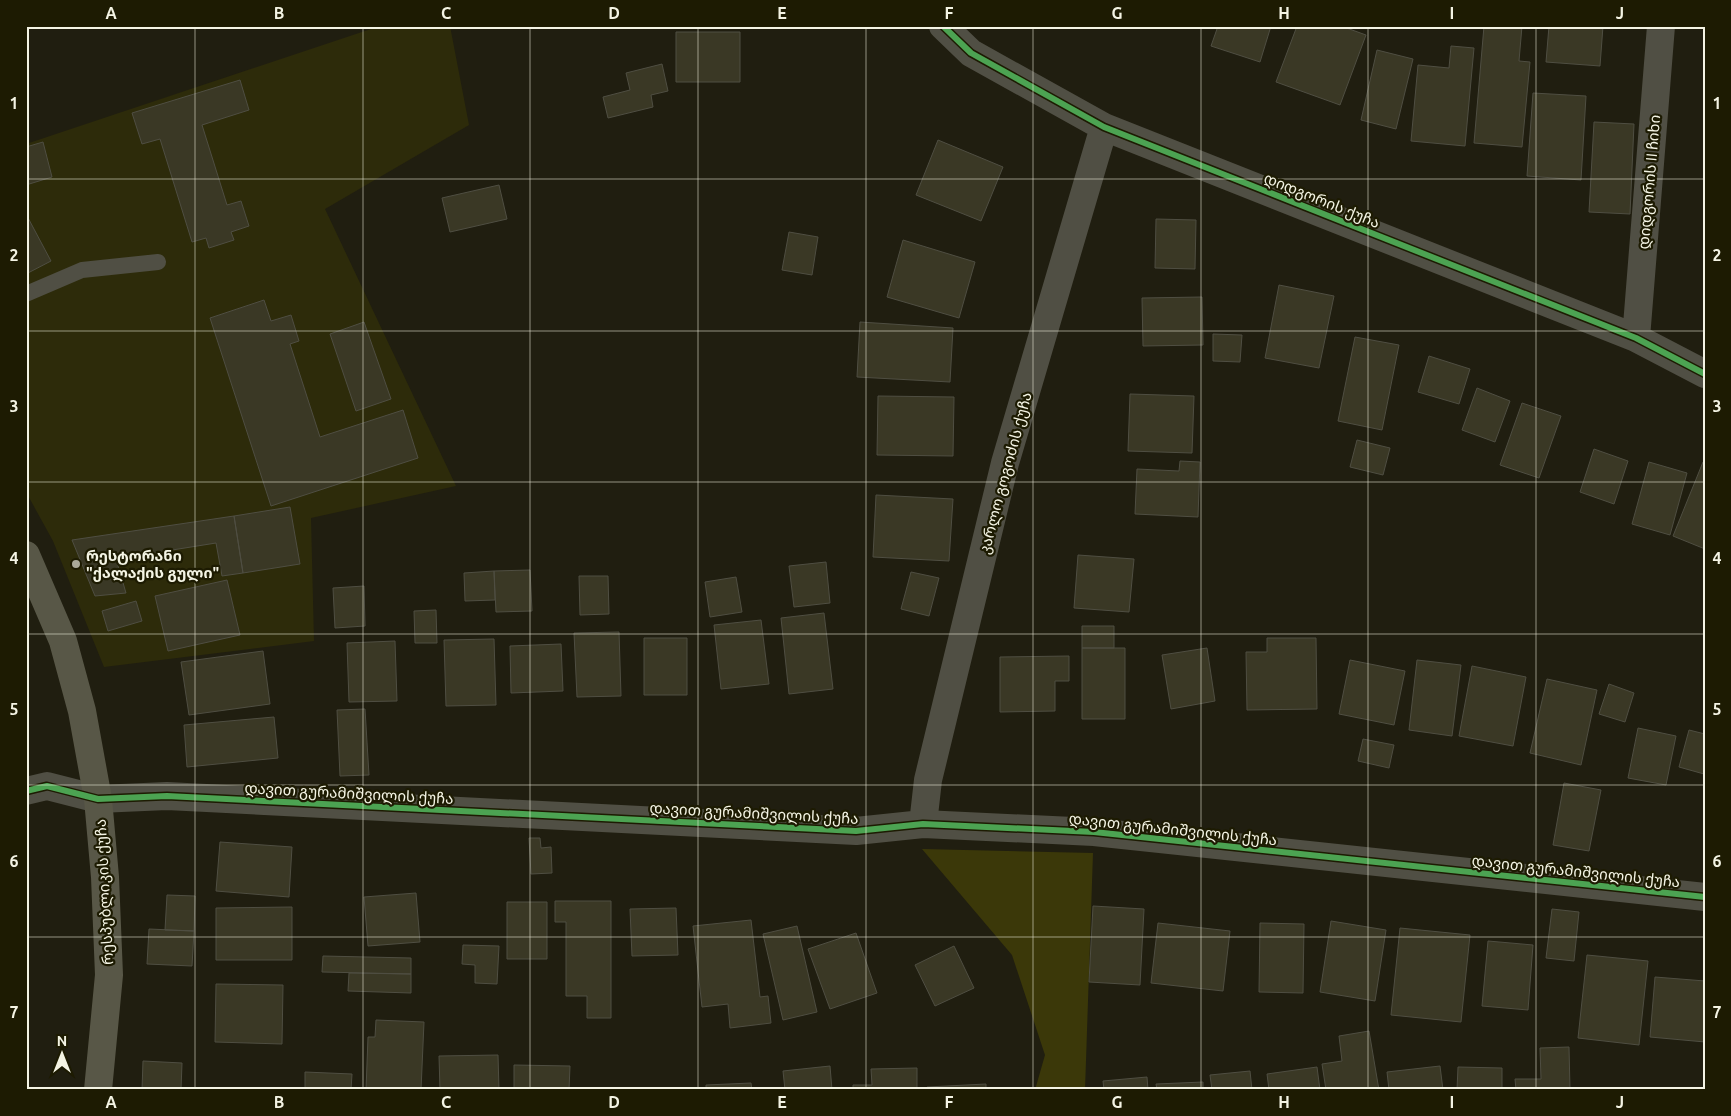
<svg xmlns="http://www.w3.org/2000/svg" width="1731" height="1116" font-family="Ubuntu,'Noto Sans Georgian',sans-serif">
  <rect width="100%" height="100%" fill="#201e10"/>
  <path fill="#2d2b0a" d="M380 26H450L469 125 325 209 456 486 311 518 314 641 104 667 53 541 26 492V144Z"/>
  <path fill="#3b3809" d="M922 849 1093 853 1085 1090H1035L1045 1055 1012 955Z"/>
  <path fill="#3a3825" stroke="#4f4e42" d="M1218 26H1271L1260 62 1211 46Z
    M1297 26H1341L1366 35 1340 105 1276 82Z
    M1484 26H1522L1519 61 1530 62 1522 147 1474 143Z
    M1549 26H1603L1600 66 1546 62Z
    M676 32H740V82H676Z
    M1451 46 1474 48 1465 146 1411 141 1418 65 1449 68Z
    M1377 50 1413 59 1396 129 1361 120Z
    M662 64 668 91 651 95 653 107 608 118 603 97 630 90 626 73Z
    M240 80 249 110 202 125 227 205 241 201 249 226 231 232 234 240 209 248 206 238 192 242 160 139 142 144 132 113Z
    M1533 93 1586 96 1581 180 1527 176Z
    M1594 122 1634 124 1630 214 1589 212Z
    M938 140 1003 167 981 221 916 195Z
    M43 142 52 177 26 185V147Z
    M499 185 507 219 450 232 442 198Z
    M26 214 51 261 26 274Z
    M1156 219 1196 220 1195 269 1155 268Z
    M789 232 818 237 812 275 782 270Z
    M903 240 975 262 959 318 887 297Z
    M1279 285 1334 296 1319 368 1265 358Z
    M1202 297 1203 345 1143 346 1142 298Z
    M264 300 271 321 291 315 299 341 290 344 320 437 403 410 418 458 271 506 210 318Z
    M364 322 391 399 356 411 330 334Z
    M860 322 953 328 950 382 857 377Z
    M1213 334 1242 335 1240 362 1213 361Z
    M1355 337 1399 345 1382 430 1338 421Z
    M1429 356 1470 369 1459 404 1418 392Z
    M1477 388 1510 401 1495 442 1462 430Z
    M1130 394 1194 396 1192 453 1128 451Z
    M878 396 954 397 953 456 877 455Z
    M1522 403 1561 416 1539 478 1500 465Z
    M1357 440 1390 448 1383 475 1350 467Z
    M1594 449 1628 461 1614 504 1580 492Z
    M1180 461 1200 462 1198 517 1135 514 1137 469 1179 471Z
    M1649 462 1687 473 1670 535 1632 524Z
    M1703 462 1705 463V549L1673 536Z
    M876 495 953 499 949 561 873 557Z
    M290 507 300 564 243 573 234 516Z
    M234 516 243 573 222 576 216 543 116 559 126 593 95 596 72 540Z
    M1078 555 1134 559 1129 612 1074 608Z
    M826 562 830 603 794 607 789 566Z
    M530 570 532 611 496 612 494 571Z
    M494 571 495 600 465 601 464 573Z
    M911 572 939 578 929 616 901 609Z
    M579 576H608L609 614 580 615Z
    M736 577 742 612 710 617 705 582Z
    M227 580 240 635 168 651 155 596Z
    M364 586 365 626 335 628 333 588Z
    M136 601 142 621 108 631 102 611Z
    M436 610 437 643H415L414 611Z
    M824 613 833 689 789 694 781 618Z
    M761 620 769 684 721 689 714 625Z
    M1082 626H1114V648H1082Z
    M619 632 621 696 577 697 574 633Z
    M644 638H687V695H644Z
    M1267 638H1316L1317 709 1247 710 1246 652H1267Z
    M494 639 496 705 446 706 444 640Z
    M395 641 397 701 349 702 347 643Z
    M561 644 563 691 511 693 510 646Z
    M1082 648H1125V719H1082Z
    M1207 648 1215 701 1171 709 1162 655Z
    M263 651 270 704 189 715 181 662Z
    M1069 656V681H1055V711L1000 712V657Z
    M1350 660 1405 671 1394 725 1339 714Z
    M1417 660 1461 665 1452 736 1409 730Z
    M1472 666 1526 677 1513 746 1459 736Z
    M1547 679 1597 690 1581 765 1530 753Z
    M1609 684 1634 693 1625 722 1599 714Z
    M365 709 369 775 340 776 337 710Z
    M274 717 278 758 187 767 184 725Z
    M1638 728 1676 736 1666 785 1628 778Z
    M1689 730 1705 734 1704 774 1679 767Z
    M1363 739 1394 745 1389 768 1358 761Z
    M1564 783 1601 790 1589 851 1553 845Z
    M529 838H540L541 848 551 847 552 873 531 874Z
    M220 842 292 847 289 897 216 891Z
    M416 893 420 942 368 946 364 897Z
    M167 895 195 896 194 931 165 930Z
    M555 901H611V1018H587V996H566V922H555Z
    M507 902H547V959H507Z
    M1093 906 1144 909 1140 985 1089 982Z
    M292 907V960H216V908Z
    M676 908 678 955 632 956 630 909Z
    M1552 909 1579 912 1574 961 1546 958Z
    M751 920 760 997 768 996 771 1023 730 1028 728 1004 702 1007 693 926Z
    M1331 921 1386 930 1375 1001 1320 992Z
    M1158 923 1230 931 1223 991 1151 983Z
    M1260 923 1304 924 1303 993 1259 992Z
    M797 926 817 1012 783 1020 763 934Z
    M1400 928 1470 935 1461 1022 1391 1015Z
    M149 929 194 931 192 966 147 964Z
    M856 933 877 993 830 1009 808 949Z
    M1488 941 1533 945 1528 1010 1482 1006Z
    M463 945 499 946 497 984 475 983V965L462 964Z
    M954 946 974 988 935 1006 915 965Z
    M1587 955 1648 961 1639 1045 1578 1038Z
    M323 956 411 958V974L322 972Z
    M349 973 411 974V993L348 991Z
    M1655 977 1705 981V1042L1650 1037Z
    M216 984 283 985 282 1044 215 1042Z
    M376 1020 424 1022 421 1090H366L368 1037H375Z
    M1369 1031 1379 1090H1326L1322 1064 1342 1061 1339 1036Z
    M1569 1047 1570 1090H1516L1515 1079H1541L1540 1048Z
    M498 1055 499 1090H440L439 1056Z
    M143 1061 182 1063 181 1090H142Z
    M514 1065 570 1066 569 1090H514Z
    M830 1066 832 1090H785L783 1071Z
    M1440 1066 1443 1090H1389L1387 1072Z
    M1317 1067 1320 1090H1269L1267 1074Z
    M1458 1067 1502 1068V1090H1457Z
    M917 1068V1090H853V1085H872L871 1069Z
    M1250 1071 1252 1090H1212L1210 1075Z
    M305 1072 352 1074 351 1090H305Z
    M1147 1077 1148 1090H1104L1103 1081Z
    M1203 1082V1090H1157L1156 1084Z
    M751 1083 752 1090H706V1085Z
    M986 1084V1090H928L927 1087Z"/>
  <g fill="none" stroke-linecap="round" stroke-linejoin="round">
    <path stroke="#504f44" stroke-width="16" d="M26 294 82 270 158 262"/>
    <path stroke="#504f44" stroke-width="28" d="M943 26 971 53 1104 127 1636 338 1705 374
      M1636 338 1661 26
      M26 791 47 786 98 799 167 796 856 831 923 824 1094 832 1705 897
      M923 824 928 780 1005 463 1104 127"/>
    <path stroke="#585747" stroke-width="28" d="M26 555 63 641 82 711 98 799 105 877 109 975 98 1090"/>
    <g stroke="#1d1b02" stroke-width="9">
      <path id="cycleway" d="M943 26 971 53 1104 127 1636 338 1705 374
        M26 791 47 786 98 799 167 796 856 831 923 824 1094 832 1705 897"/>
    </g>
    <use href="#cycleway" stroke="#4ca352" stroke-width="6"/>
  </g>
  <path fill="none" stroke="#f4f4e4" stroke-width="1" stroke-opacity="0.55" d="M195 26V1090M363 26V1090M530 26V1090M698 26V1090M866 26V1090M1033 26V1090M1201 26V1090M1368 26V1090M1536 26V1090M26 179H1705M26 331H1705M26 482H1705M26 634H1705M26 785H1705M26 937H1705"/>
  <circle fill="#aaa99a" stroke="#1d1b02" stroke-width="2" cx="76" cy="564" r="5"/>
  <g text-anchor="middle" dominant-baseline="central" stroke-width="4.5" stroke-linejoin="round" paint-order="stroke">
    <g font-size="15" fill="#f4f4e4" stroke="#1d1b02">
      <text transform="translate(1649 182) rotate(-85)">დიდგორის II ჩიხი</text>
      <text transform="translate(1322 200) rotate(22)">დიდგორის ქუჩა</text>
      <text transform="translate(1005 473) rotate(-75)">კარლო გოგოძის ქუჩა</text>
      <text transform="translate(349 793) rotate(3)">დავით გურამიშვილის ქუჩა</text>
      <text transform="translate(754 813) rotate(3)">დავით გურამიშვილის ქუჩა</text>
      <text transform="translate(1173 829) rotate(6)">დავით გურამიშვილის ქუჩა</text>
      <text transform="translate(1576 871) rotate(6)">დავით გურამიშვილის ქუჩა</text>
      <text transform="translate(104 892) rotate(-93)">რესპუბლიკის ქუჩა</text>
    </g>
    <g font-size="15" font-weight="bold" fill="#f4f4e4" stroke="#1d1b02" text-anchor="start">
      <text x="86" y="555">რესტორანი<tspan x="86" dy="17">"ქალაქის გული"</tspan></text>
    </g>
  </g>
  <rect width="1731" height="1116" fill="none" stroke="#1d1b02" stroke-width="55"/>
  <g transform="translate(62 1054)" stroke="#1d1b02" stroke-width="4" paint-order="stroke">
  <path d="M0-4L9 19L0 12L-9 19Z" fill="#f4f4e4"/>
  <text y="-8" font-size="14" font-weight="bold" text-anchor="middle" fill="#f4f4e4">N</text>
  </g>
  <rect x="28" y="28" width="1676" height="1060" fill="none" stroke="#f4f4e4" stroke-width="2"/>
  <g font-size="16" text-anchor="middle" font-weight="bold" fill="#f4f4e4">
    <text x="111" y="19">A</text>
    <text x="279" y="19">B</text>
    <text x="446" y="19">C</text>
    <text x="614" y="19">D</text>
    <text x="782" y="19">E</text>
    <text x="949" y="19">F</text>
    <text x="1117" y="19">G</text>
    <text x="1284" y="19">H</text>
    <text x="1452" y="19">I</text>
    <text x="1620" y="19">J</text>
    <text x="14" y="109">1</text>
    <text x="1717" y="109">1</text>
    <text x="14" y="261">2</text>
    <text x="1717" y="261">2</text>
    <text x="14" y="412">3</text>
    <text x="1717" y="412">3</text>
    <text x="14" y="564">4</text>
    <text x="1717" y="564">4</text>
    <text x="14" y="715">5</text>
    <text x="1717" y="715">5</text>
    <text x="14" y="867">6</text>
    <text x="1717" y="867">6</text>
    <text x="14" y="1018">7</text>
    <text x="1717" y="1018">7</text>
    <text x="111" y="1108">A</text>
    <text x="279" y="1108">B</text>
    <text x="446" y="1108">C</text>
    <text x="614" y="1108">D</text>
    <text x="782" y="1108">E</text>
    <text x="949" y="1108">F</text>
    <text x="1117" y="1108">G</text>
    <text x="1284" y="1108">H</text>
    <text x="1452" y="1108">I</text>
    <text x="1620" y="1108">J</text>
  </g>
</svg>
